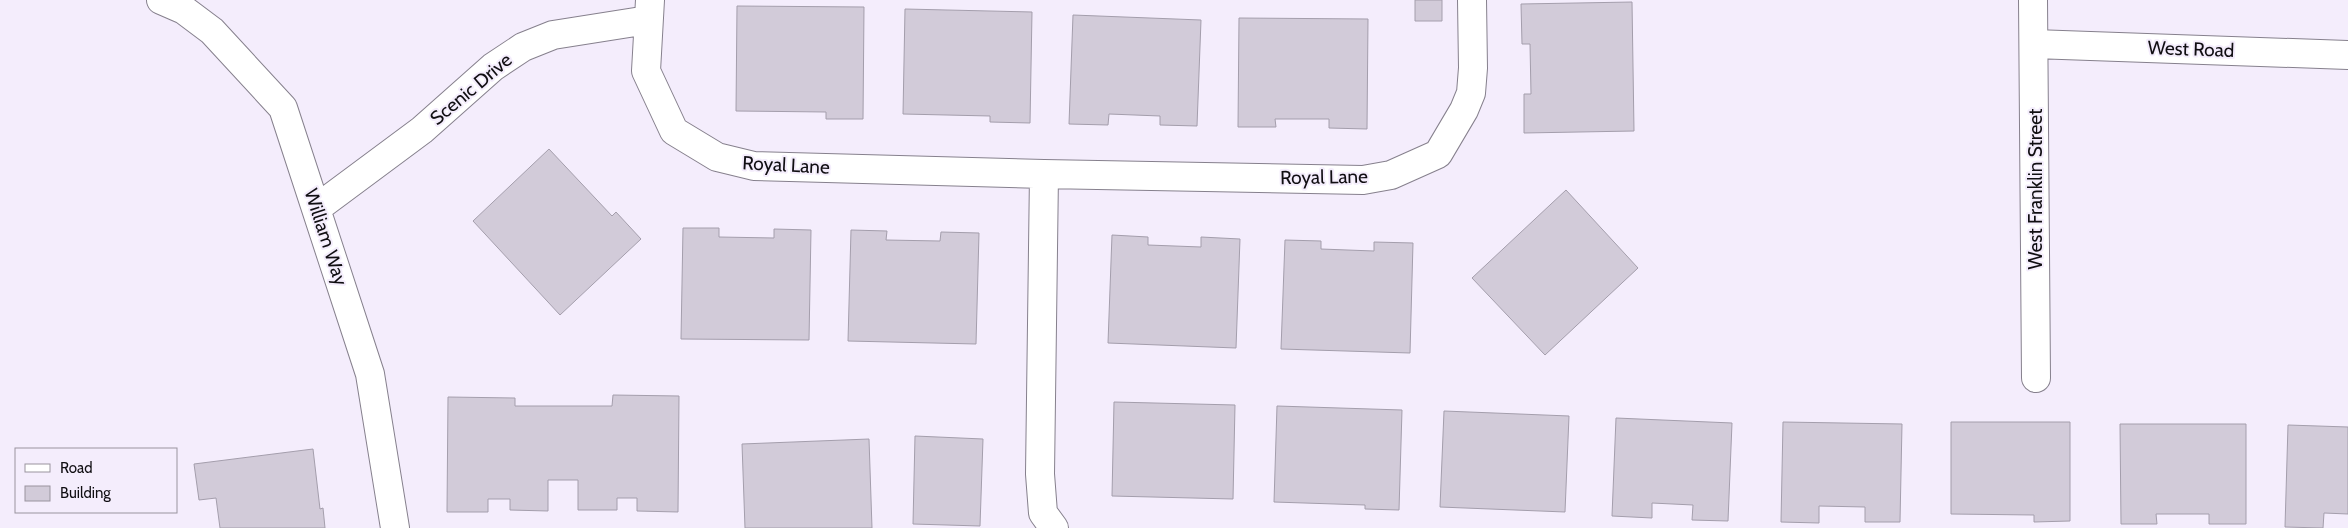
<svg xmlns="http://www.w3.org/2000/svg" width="2348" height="528" font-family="Cabin,sans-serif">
  <rect width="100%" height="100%" fill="#f4edfc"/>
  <path fill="#d2cbd9" stroke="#a49eac" d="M1415 0H1442V21H1415Z
    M1632 2 1634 131 1524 133V94H1531L1530 44H1522L1521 4Z
    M737 6 864 7 863 119H826V112L736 111Z
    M905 9 1032 12 1030 123 990 122V116L903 114Z
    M1073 15 1201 20 1197 126 1160 125V116L1109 114 1108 125 1069 124Z
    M1239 18 1368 19 1367 129 1329 128V119H1275L1276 127H1238Z
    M549 149 612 216 616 212 641 239 560 315 473 221Z
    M1566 190 1638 268 1545 355 1472 278Z
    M683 228H719V237L774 238V229L811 230 809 340 681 339Z
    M851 230 887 231 886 240 940 241 941 232 979 233 976 344 848 341Z
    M1112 235 1148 237V245L1201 247V237L1240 239 1236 348 1108 343Z
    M1285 240 1321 241V249L1374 251V242L1413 243 1410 353 1281 349Z
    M613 395 679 396 678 512 637 511V498H617V510H578V480H548V511L510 510V499H488V512H447L448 397 515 398V406H612Z
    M1114 402 1235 405 1233 499 1112 496Z
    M1277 406 1402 410 1399 510 1365 509V505L1274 502Z
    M1444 411 1569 416 1565 512 1440 507Z
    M1616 418 1732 423 1728 521 1692 520 1693 505 1652 503V518L1612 516Z
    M1783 422 1902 424 1900 522H1865V507L1819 506V523L1781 522Z
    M1951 422H2070V521L2034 522V515L1951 514Z
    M2120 424H2246V524H2209V514H2156L2157 524H2121Z
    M2288 425 2348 427V514L2324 513 2323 528 2285 527Z
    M915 436 983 439 980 526 913 524Z
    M869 439 872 528H745L742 444Z
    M313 449 320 509 323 508 325 528H220L216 498 199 500 194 464Z"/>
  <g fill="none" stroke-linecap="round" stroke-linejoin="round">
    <g stroke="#86808d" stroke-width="30">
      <path id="street" d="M161 0 184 10 212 31 283 108 370 374 395 528
        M650 0 646 71 674 131 717 157 754 166 1044 174 1363 180 1391 175 1438 154 1464 110 1471 93 1473 68 1472 0
        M2033 0 2036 378
        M2034 44 2348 55
        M1044 174 1040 474 1043 513 1054 528
        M317 208 422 130 493 67 523 47 553 35 648 20"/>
    </g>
    <use href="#street" stroke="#fff" stroke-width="28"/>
  </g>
  <g text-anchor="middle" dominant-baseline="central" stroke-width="4" stroke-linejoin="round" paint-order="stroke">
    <g font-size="19" fill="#100e12" stroke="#f4edfc">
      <text transform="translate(2191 49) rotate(2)">West Road</text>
      <text transform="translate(471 89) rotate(-40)">Scenic Drive</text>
      <text transform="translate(786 165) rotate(3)">Royal Lane</text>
      <text transform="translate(1324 177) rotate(-1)">Royal Lane</text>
      <text transform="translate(2035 189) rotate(-90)">West Franklin Street</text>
      <text transform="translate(326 237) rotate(72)">William Way</text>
    </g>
  </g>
  <rect x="15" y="448" width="162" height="65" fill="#f4edfc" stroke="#99949e"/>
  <rect x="25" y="464" width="25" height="8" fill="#ffffff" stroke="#99949e"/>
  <text x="60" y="473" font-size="15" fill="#100e12">Road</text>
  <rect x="25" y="486" width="25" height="15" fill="#d2cbd9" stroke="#99949e"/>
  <text x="60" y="498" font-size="15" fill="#100e12">Building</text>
</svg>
